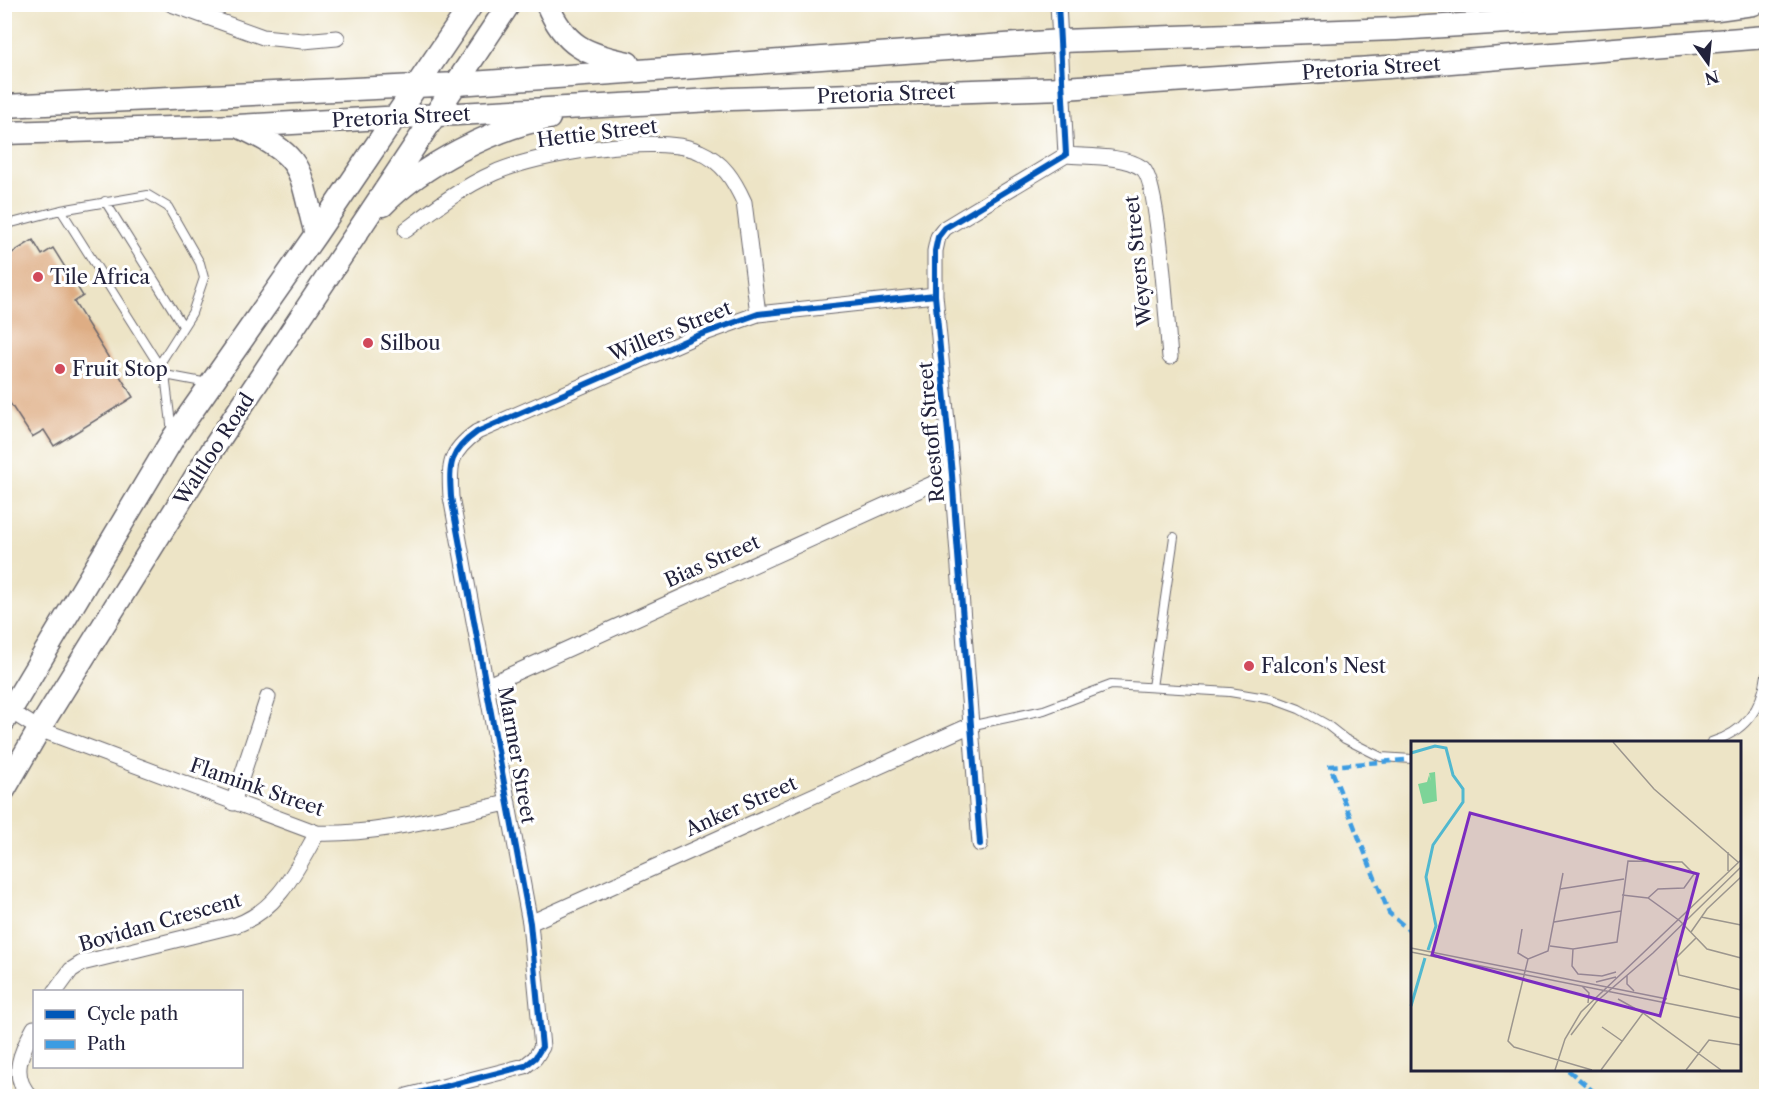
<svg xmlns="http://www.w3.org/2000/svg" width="1771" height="1101" font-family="'Libre Caslon Text',serif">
  <rect width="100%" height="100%" fill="#fff"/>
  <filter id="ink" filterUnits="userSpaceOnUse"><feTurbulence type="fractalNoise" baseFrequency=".0167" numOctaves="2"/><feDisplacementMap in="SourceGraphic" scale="12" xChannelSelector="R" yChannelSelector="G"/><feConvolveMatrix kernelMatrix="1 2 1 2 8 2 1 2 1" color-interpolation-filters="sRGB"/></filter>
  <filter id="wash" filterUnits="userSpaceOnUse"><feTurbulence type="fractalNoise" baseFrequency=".008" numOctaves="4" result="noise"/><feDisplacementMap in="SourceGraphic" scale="24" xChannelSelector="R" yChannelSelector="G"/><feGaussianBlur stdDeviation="1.35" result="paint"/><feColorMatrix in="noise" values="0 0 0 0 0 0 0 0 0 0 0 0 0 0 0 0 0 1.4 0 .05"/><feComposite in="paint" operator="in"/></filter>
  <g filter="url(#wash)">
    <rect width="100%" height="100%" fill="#ede4c6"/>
    <g id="blocks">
      <path fill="#dead84" d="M33 240 42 255 53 248 83 296 74 302 133 397 54 446 44 430 32 437 4 394V258Z"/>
    </g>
  </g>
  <g filter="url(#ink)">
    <use href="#blocks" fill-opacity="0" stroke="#69666c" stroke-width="1.5"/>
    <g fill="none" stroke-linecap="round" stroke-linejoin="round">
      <g stroke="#69666c" stroke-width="10">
        <path id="service" d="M105 201 183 326
          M61 210 148 195 168 207 200 263 204 278 192 313 159 365
          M4 225 61 210 165 375 172 432
          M165 375 208 383
          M1152 687 1174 537
          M969 726 1044 710 1111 685 1230 692 1272 699 1299 709 1326 724 1345 739 1381 757 1412 759
          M1711 742C1745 732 1762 709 1766 675"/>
      </g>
      <g stroke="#69666c" stroke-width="17">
        <path id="minor" d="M171 4 263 37 303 41 337 38
          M1066 155C1089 157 1123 155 1142 168 1159 180 1167 328 1170 357
          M406 230C434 209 462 187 494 173 536 154 659 133 700 152 723 162 734 180 744 202L758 314
          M488 685 952 475
          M4 707 39 729 317 833C381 835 445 816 508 803
          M233 803 268 697
          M980 844 952 475 935 295V251L938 237 945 228 1066 155 1058 4
          M530 923 969 726
          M55 992 71 970 82 963 236 925C278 910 296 870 317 833
          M30 1096C9 1075 22 1050 34 1028
          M407 1096 525 1066 535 1058 542 1047 530 923 451 497C449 464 449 452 477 432L694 337 758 314 935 295"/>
      </g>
      <g stroke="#69666c" stroke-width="25">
        <path id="secondary" d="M547 4C565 46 585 54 628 63
          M4 106 457 84 1061 41 1396 29 1717 9 1753 4
          M242 128C308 158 298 171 316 234
          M4 133 238 126 731 99 1064 88 1388 67 1766 37
          M383 205C421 166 495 127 549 118
          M4 721 173 438 316 234 472 4
          M4 790 44 721 211 452 509 4"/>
      </g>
      <use href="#service" stroke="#fff" stroke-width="8"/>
      <use href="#minor" stroke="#fff" stroke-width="15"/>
      <use href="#secondary" stroke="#fff" stroke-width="22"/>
      <path stroke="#3c9ce2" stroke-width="4.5" stroke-dasharray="9 4.5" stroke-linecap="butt" d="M1405 760 1330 766 1389 913 1412 933
        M1568 1070 1599 1096"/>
      <g stroke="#fff" stroke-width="10">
        <path id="cycleway" d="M980 844 952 475 935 295V251L938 237 945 228 1066 155 1058 4
          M407 1096 525 1066 535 1058 542 1047 530 923 451 497C449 464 449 452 477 432L694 337 758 314 935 295"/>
      </g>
      <use href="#cycleway" stroke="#0057b8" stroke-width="6"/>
    </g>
  </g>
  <g fill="#d1495b" stroke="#fff" stroke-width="2">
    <circle cx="38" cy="277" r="6"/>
    <circle cx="368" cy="343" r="6"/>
    <circle cx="60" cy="369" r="6"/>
    <circle cx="1249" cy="666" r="6"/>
  </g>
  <g text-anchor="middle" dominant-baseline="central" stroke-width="6" stroke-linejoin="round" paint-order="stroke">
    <g font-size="20" fill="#22223b" stroke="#fff">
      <text transform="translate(1371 68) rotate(-4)">Pretoria Street</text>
      <text transform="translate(886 94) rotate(-2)">Pretoria Street</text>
      <text transform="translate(401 117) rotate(-3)">Pretoria Street</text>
      <text transform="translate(597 133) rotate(-7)">Hettie Street</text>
      <text transform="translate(1138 261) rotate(-96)">Weyers Street</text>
      <text transform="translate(670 331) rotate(-22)">Willers Street</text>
      <text transform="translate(931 432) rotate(-95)">Roestoff Street</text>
      <text transform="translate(214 449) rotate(-57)">Waltloo Road</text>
      <text transform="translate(712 561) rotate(-24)">Bias Street</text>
      <text transform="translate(517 755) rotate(80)">Marmer Street</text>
      <text transform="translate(257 787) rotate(19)">Flamink Street</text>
      <text transform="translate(741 806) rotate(-24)">Anker Street</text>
      <text transform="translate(160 922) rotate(-16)">Bovidan Crescent</text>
    </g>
    <g font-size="20" fill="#22223b" stroke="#fff" text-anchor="start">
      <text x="50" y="277">Tile Africa</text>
      <text x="380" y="343">Silbou</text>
      <text x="72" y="369">Fruit Stop</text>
      <text x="1261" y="666">Falcon's Nest</text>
    </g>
  </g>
  <g transform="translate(1411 741)">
    <rect width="330" height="330" fill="#ede4c6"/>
    <path d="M24 31 26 60 12 63 7 43 16 41 18 34 20 40 18 32Z" fill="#7dd498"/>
    <path fill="none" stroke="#51b8cf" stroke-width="3" d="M0 12 24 5 35 7 42 34 52 48V61L22 104 15 136 25 185 17 209M0 265 14 217"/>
    <path fill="none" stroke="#9c968e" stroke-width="1.5" d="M202 1 243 48 327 121M317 111V130M152 132 137 210 117 218 97 300 103 306 181 329M149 148 213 138M211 154 237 157 269 180 296 208 330 217M290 176 330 184M143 181 210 170M111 188 107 212 117 218M280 191 296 168 330 136M285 197 265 217 268 234 330 249M139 205 162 208 206 201 217 120 271 121 283 133 273 147 247 148 237 157M0 207 256 258M162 208 161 225 167 233 191 235 205 231M0 211 330 277M216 234V243L223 250M185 241 205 236M171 245 178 252 177 262M207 258 232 272 310 329M191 286 211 300M160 294 185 261 242 212 330 126M144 329 154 298 170 271 330 119M190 329 232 272M275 329 298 299 330 304"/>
    <path fill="#7b2cbf" fill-opacity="0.15" stroke="#7b2cbf" stroke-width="3" d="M59 72 287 133 249 275 21 214Z"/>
    <rect width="330" height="330" fill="none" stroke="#22223b" stroke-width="3"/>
  </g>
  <rect width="1771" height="1101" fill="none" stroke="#fff" stroke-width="24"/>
  <rect x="33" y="990" width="210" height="78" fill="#ffffff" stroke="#a7a7b1" stroke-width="1.5"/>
  <rect x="45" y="1010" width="30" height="9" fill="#0057b8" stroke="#a7a7b1" stroke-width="1.5"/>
  <text x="87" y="1020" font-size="18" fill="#22223b">Cycle path</text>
  <rect x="45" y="1040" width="30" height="9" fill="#3c9ce2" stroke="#a7a7b1" stroke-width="1.5"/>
  <text x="87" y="1050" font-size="18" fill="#22223b">Path</text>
  <g transform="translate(1708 63) rotate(165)" stroke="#ffffff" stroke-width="4.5" paint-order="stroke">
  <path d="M0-4.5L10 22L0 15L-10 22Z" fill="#22223b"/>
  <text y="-9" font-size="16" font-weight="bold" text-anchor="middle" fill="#22223b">N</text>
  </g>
</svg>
